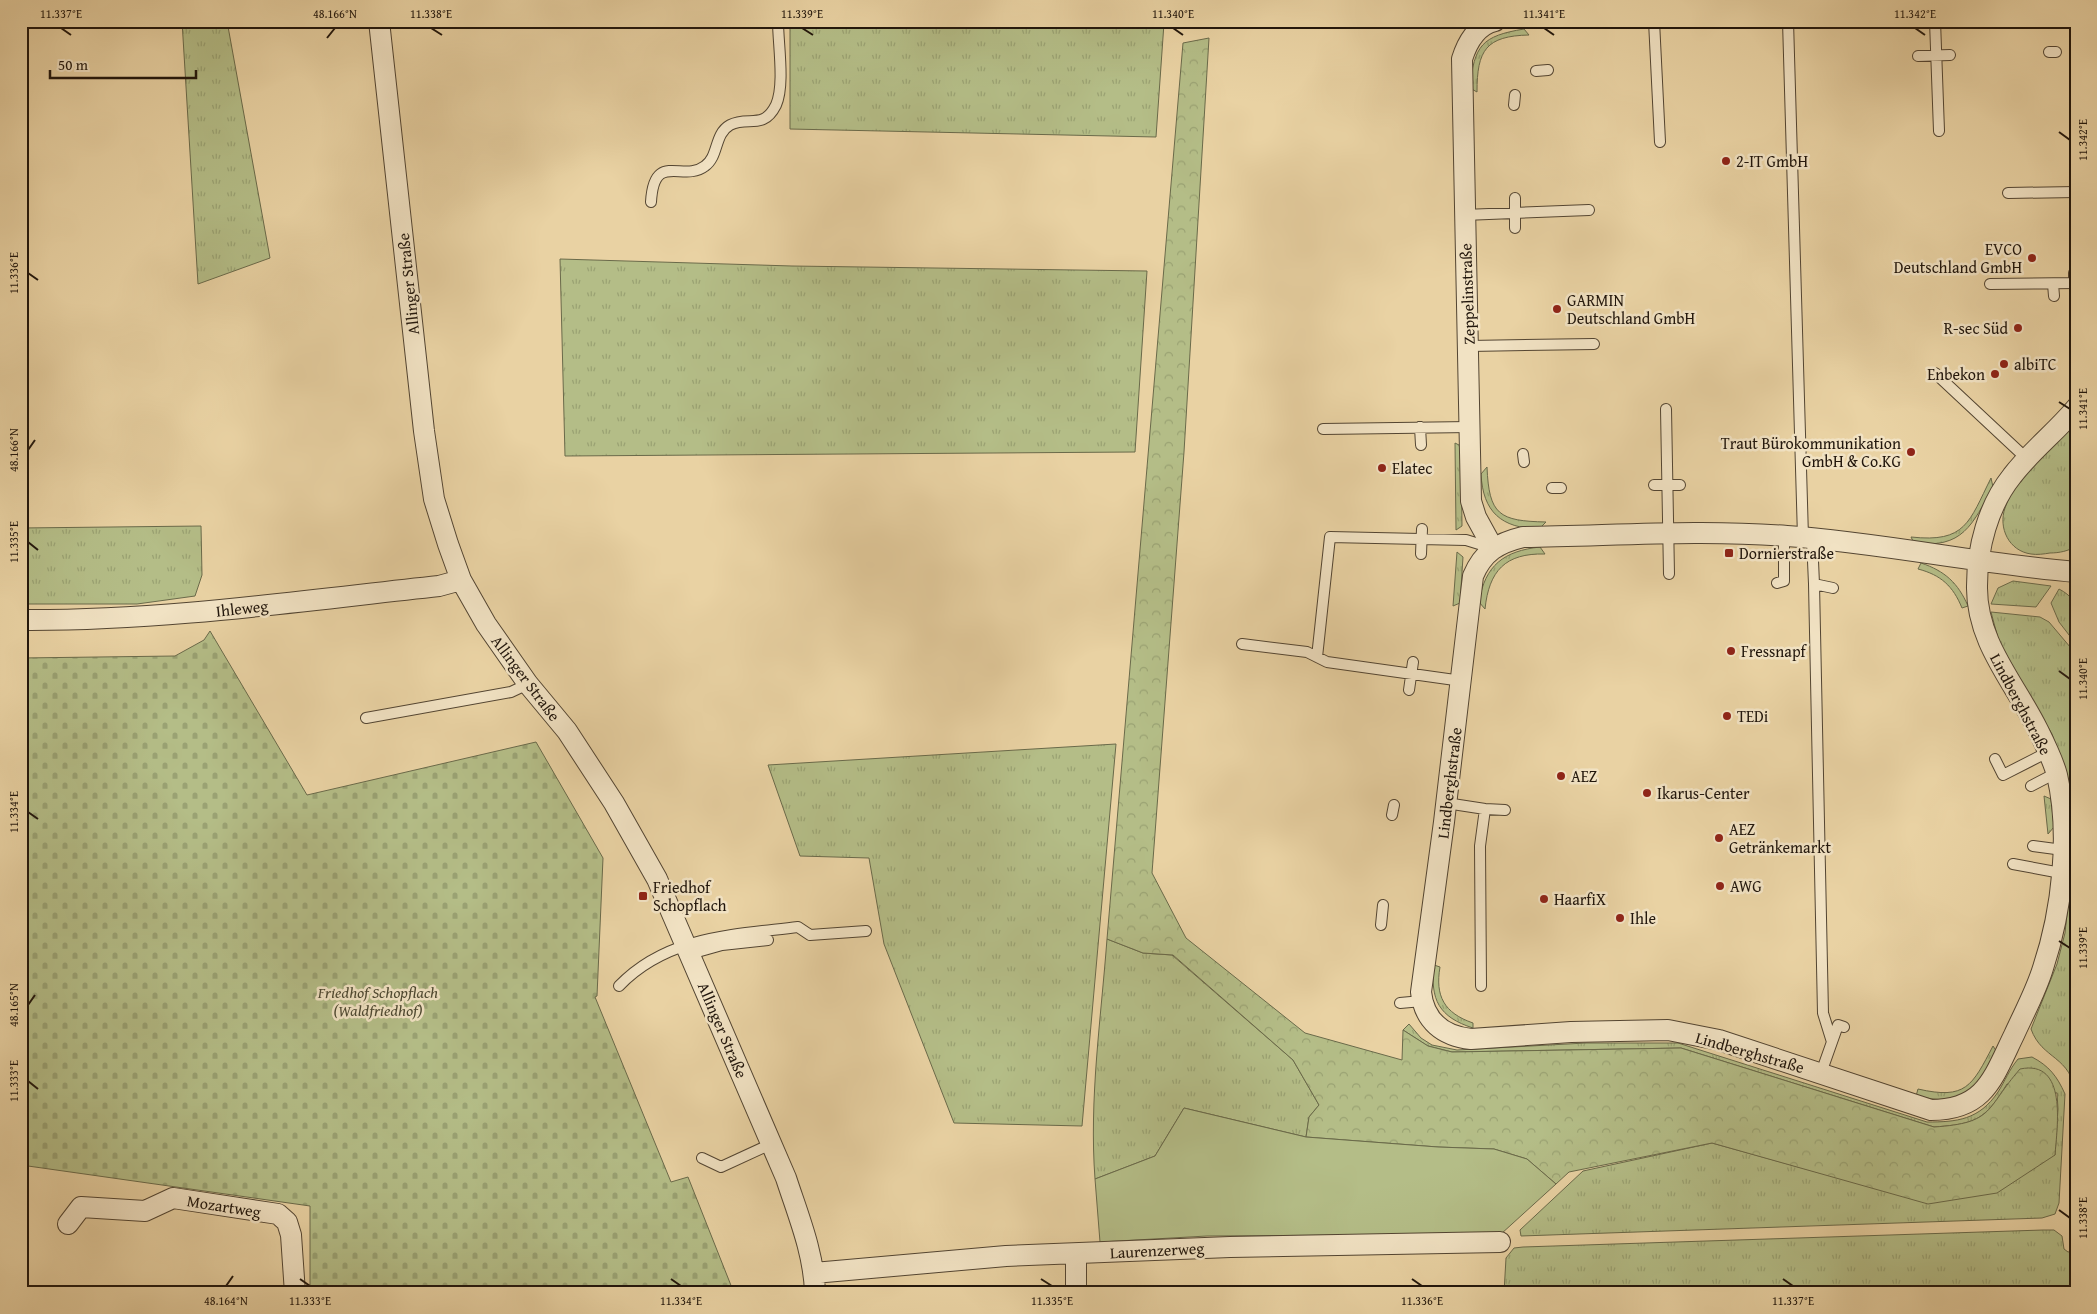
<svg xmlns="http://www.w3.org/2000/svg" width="2097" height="1314" font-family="'Gentium Book Plus',serif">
  <defs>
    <pattern id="grass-tufts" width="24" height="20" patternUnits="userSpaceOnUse" patternTransform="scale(1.25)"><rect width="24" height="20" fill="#b4bd87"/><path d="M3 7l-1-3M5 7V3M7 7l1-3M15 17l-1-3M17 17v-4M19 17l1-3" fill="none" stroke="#9aa273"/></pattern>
    <pattern id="forest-crowns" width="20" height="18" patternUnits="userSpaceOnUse" patternTransform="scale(1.25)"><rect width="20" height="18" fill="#b4bd87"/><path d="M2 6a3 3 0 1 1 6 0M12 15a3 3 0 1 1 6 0" fill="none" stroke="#9aa273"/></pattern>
    <pattern id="cemetery-stones" width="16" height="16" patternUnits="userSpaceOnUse" patternTransform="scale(1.25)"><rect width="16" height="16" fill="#b4bd87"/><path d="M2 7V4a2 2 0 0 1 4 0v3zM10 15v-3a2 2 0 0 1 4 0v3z" fill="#9aa273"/></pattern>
  </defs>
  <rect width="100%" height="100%" fill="#e9d2a3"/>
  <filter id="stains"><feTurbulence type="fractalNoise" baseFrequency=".004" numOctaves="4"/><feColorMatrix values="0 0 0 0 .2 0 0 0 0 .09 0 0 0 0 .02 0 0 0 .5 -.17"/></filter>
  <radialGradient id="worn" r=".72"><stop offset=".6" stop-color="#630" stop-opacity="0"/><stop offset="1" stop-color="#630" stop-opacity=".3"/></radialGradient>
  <path fill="url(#grass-tufts)" stroke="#6a6a4a" d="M182 21H227L270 258 198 284Z
    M790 21 1164 23 1156 137 790 129Z
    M1524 29 1529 35C1486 36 1477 50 1477 92L1470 88C1474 45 1482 36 1524 29Z
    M560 259 792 266 1147 271 1135 452 565 456Z
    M2076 422V546C2069 551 2059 553 2050 553 2044 554 2037 555 2031 554 2009 551 1998 528 2005 508 2017 474 2052 447 2076 422Z
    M1455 443 1461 446 1462 526 1456 530Z
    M1487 467C1489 515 1499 521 1546 522L1539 529C1501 528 1483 512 1481 474Z
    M1991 478 1993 487C1972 525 1963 549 1914 543L1911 537C1966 543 1969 522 1991 478Z
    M201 526 202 575 195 596 137 604H21V528Z
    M1540 547 1545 554C1505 553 1489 571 1485 609L1479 602C1485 565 1504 551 1540 547Z
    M1457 552 1463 557 1460 603 1453 606Z
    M1921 563C1945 571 1958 583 1968 606L1962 608C1953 586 1941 575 1918 569Z
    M2013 581 2051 586 2036 607 1991 604 1998 588Z
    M2059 589C2084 602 2076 618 2076 644L2059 622 2051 603Z
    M1991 612 2040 617 2049 622 2076 654V1095C2071 1055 2042 1060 2031 1029L2057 964 2065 933 2070 884 2068 778 2052 734 1999 642Z
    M1116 744 1082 1126 954 1123 884 944 869 858 800 856 768 765Z
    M2044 796 2051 799 2054 827 2048 834Z
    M1107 939 1143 953 1172 955 1293 1060 1319 1105 1309 1117 1306 1137 1184 1108 1155 1156 1095 1179C1089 1099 1101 1019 1107 939Z
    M1434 965 1440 967C1435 996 1444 1013 1473 1023V1028C1439 1017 1430 1000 1434 965Z
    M1409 1024 1421 1038 1432 1045 1457 1050 1586 1043H1678L1927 1122C1957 1122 1979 1120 1998 1092 2005 1081 2009 1070 2018 1059L2032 1057C2049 1066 2057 1076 2065 1094L2059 1203 2055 1214 2042 1218 1521 1236 1520 1230 1583 1171 1712 1143 1820 1173 2055 1155 2058 1109 2057 1093 2007 1084C1985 1120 1976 1124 1934 1127L1681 1048 1452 1052 1428 1046 1403 1030Z
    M1993 1046 1997 1052C1976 1091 1962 1107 1916 1096L1918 1089C1966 1100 1972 1086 1993 1046Z
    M2076 1112V1194L2070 1186Z
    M2043 1230H2054L2062 1236 2064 1249 2068 1252 2073 1251 2076 1237V1293H1504L1506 1258 1514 1248 1523 1247Z"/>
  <path fill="url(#forest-crowns)" stroke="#6a6a4a" d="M1209 38 1184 452 1152 873 1186 938 1305 1033 1402 1060 1403 1030 1428 1046 1452 1052 1681 1048 1934 1127C1995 1123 1985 1109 2020 1069 2068 1059 2057 1127 2055 1155L1997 1193 1928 1204 1712 1143 1569 1172 1556 1184 1527 1159 1494 1149 1438 1147 1306 1137 1309 1117 1319 1105 1293 1060 1173 955 1143 953 1107 939 1183 43Z"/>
  <path fill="url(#cemetery-stones)" stroke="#6a6a4a" d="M210 631 307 795 536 742 603 858 597 996 595 997 671 1182 688 1177 734 1293H310V1206L21 1165V658L175 656 204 640Z"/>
  <path fill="#b4bd87" stroke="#6a6a4a" d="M1184 1108 1306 1137 1438 1147 1494 1149 1527 1159 1556 1184 1501 1234 1207 1236 1100 1242 1095 1179 1155 1156Z"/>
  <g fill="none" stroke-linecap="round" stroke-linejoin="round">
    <g stroke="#534532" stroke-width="12">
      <path id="lane" d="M1654 21 1660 142
        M1788 21 1803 537
        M1935 21 1939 131
        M2049 52H2056
        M1918 56 1950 55
        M1536 71 1548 70
        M1514 105 1515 95
        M2008 193 2076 192
        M1515 198V228
        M651 202C654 150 683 183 705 166 719 156 714 134 730 125 748 115 763 131 776 105 785 85 778 44 778 21
        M1464 215 1589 210
        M2074 273V283
        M1990 284 2076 283
        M2053 284 2054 296
        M1469 346 1594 344
        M1935 373 2027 459
        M1666 409 1669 574
        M1420 427 1421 445
        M1323 429 1470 427
        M1523 454 1524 462
        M1654 485H1680
        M1552 488H1561
        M1812 538 1814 584 1833 588
        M1421 554 1422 529
        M1777 583 1784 581V536
        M1814 584 1823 1013 1832 1042
        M1242 644 1307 652 1327 662 1462 681
        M1317 657 1330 537 1466 540 1492 548
        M1409 690 1413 662
        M366 718 511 692 528 684
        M1995 759 2003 775 2048 752
        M2031 786 2056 773
        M1446 803 1485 809 1505 810
        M1392 815 1394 805
        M2033 846 2063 850
        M2013 864 2061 873
        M1381 925 1383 905
        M690 954 722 945 768 940
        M619 986C667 936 733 935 798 927L810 935 866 931
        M1481 986 1480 846 1485 809
        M1400 1003 1422 1001
        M1821 1073 1838 1025 1844 1027
        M702 1158 721 1167 771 1144"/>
    </g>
    <g stroke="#534532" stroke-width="22">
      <path id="street" d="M379 21 424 431 434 499 448 544 461 580 486 624 528 684 567 731 614 803 657 879 786 1178C798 1215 814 1253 815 1293
        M2076 408C2056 432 2031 451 2012 476 1988 506 1977 548 1977 586 1976 642 2015 683 2038 730 2045 744 2053 760 2057 775 2071 834 2062 911 2043 968 2036 991 2024 1013 2014 1035 1993 1078 1985 1110 1931 1110L1719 1040 1668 1030 1571 1032 1471 1039C1443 1036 1424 1021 1421 992L1444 822 1473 576C1483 552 1498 543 1523 537 1611 536 1699 529 1787 536 1884 543 1979 564 2076 572
        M1493 548 1476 517 1471 501 1462 59C1467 43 1477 25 1495 21
        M21 620C161 621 300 601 439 586L461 580
        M68 1224 81 1207 145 1211 173 1198 278 1214 287 1222 291 1235 295 1293
        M1076 1254V1293
        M814 1273 1006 1256 1230 1247 1500 1242"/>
    </g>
    <use href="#lane" stroke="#f1e2c3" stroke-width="10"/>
    <use href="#street" stroke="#f1e2c3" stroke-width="20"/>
  </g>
  <path fill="none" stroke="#21160c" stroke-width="2" d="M61 28 71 35M431 28 442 35M802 28 813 35M1173 28 1183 35M1544 28 1554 35M1915 28 1925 35M327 38 335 28M2059 132 2070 140M28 273 38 280M2059 402 2070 409M28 450 35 440M28 542 38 550M2059 671 2070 679M28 812 38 819M2059 941 2070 948M28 1005 35 995M28 1081 38 1089M2059 1210 2070 1218M300 1279 310 1286M671 1279 681 1286M1041 1279 1052 1286M1412 1279 1422 1286M1783 1279 1793 1286M226 1286 233 1276"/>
  <g fill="#8f2418" stroke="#f1e2c3" stroke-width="2">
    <circle cx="1726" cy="161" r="5"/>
    <circle cx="2032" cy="258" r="5"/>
    <circle cx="1557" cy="309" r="5"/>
    <circle cx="2018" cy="328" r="5"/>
    <circle cx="2004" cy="364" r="5"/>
    <circle cx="1995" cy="374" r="5"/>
    <circle cx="1911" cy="452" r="5"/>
    <circle cx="1382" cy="468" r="5"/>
    <rect x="1724" y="548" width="10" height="10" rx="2.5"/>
    <circle cx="1731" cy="651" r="5"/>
    <circle cx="1727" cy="716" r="5"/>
    <circle cx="1561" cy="776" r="5"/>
    <circle cx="1647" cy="793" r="5"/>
    <circle cx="1719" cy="838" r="5"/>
    <circle cx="1720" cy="886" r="5"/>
    <rect x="638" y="891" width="10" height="10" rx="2.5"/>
    <circle cx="1544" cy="899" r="5"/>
    <circle cx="1620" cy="918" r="5"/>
  </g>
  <g text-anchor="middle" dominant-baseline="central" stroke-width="5" stroke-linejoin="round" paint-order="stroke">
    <g font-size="16" fill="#21160c" stroke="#f1e2c3" text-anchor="start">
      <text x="1736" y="161">2-IT GmbH</text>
      <text x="2022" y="249" text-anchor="end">EVCO<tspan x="2022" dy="18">Deutschland GmbH</tspan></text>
      <text x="1567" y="300">GARMIN<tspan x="1567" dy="18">Deutschland GmbH</tspan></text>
      <text x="2008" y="328" text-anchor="end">R-sec Süd</text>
      <text x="2014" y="364">albiTC</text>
      <text x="1985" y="374" text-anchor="end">Enbekon</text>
      <text x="1901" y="443" text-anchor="end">Traut Bürokommunikation<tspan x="1901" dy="18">GmbH &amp; Co.KG</tspan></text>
      <text x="1392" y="468">Elatec</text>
      <text x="1739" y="553">Dornierstraße</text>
      <text x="1741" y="651">Fressnapf</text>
      <text x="1737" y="716">TEDi</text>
      <text x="1571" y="776">AEZ</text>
      <text x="1657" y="793">Ikarus-Center</text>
      <text x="1729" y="829">AEZ<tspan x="1729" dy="18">Getränkemarkt</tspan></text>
      <text x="1730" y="886">AWG</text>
      <text x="653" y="887">Friedhof<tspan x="653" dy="18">Schopflach</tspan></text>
      <text x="1554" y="899">HaarfiX</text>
      <text x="1630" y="918">Ihle</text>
    </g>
    <g font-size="16" fill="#21160c" stroke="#f1e2c3">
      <text transform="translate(408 284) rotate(-96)">Allinger Straße</text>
      <text transform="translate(1467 294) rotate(-92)">Zeppelinstraße</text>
      <text transform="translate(242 608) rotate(-6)">Ihleweg</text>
      <text transform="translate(526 678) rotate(53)">Allinger Straße</text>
      <text transform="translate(2021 704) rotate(62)">Lindberghstraße</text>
      <text transform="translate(1449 783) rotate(-83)">Lindberghstraße</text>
      <text transform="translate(723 1030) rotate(67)">Allinger Straße</text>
      <text transform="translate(1750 1052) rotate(16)">Lindberghstraße</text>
      <text transform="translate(224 1206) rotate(9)">Mozartweg</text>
      <text transform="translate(1157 1250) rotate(-3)">Laurenzerweg</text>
    </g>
    <g font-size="16" font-style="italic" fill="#4d4831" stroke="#f1e2c3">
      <text x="378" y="992">Friedhof Schopflach<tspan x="378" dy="18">(Waldfriedhof)</tspan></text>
    </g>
  </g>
  <rect width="2097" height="1314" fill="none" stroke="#e9d2a3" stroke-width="55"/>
  <path d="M50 70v8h146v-8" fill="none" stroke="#21160c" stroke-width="2.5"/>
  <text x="58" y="70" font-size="15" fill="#21160c" stroke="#f1e2c3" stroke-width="4" paint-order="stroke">50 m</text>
  <rect x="28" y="28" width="2042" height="1258" fill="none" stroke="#21160c" stroke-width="2"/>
  <g font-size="12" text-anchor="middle" fill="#21160c">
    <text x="61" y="18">11.337°E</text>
    <text x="335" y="18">48.166°N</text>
    <text x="431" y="18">11.338°E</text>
    <text x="802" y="18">11.339°E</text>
    <text x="1173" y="18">11.340°E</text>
    <text x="1544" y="18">11.341°E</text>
    <text x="1915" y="18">11.342°E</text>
    <text transform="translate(2083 140) rotate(-90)" y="4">11.342°E</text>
    <text transform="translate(14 273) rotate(-90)" y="4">11.336°E</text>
    <text transform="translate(2083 409) rotate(-90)" y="4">11.341°E</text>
    <text transform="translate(14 450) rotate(-90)" y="4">48.166°N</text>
    <text transform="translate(14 542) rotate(-90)" y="4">11.335°E</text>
    <text transform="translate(2083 679) rotate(-90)" y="4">11.340°E</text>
    <text transform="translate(14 812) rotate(-90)" y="4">11.334°E</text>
    <text transform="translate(2083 948) rotate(-90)" y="4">11.339°E</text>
    <text transform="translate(14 1005) rotate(-90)" y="4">48.165°N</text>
    <text transform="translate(14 1081) rotate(-90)" y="4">11.333°E</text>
    <text transform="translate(2083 1218) rotate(-90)" y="4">11.338°E</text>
    <text x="226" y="1305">48.164°N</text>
    <text x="310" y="1305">11.333°E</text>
    <text x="681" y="1305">11.334°E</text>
    <text x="1052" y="1305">11.335°E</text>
    <text x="1422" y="1305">11.336°E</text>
    <text x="1793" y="1305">11.337°E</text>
  </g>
  <rect width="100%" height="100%" filter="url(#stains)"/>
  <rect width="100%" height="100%" fill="url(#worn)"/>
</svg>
